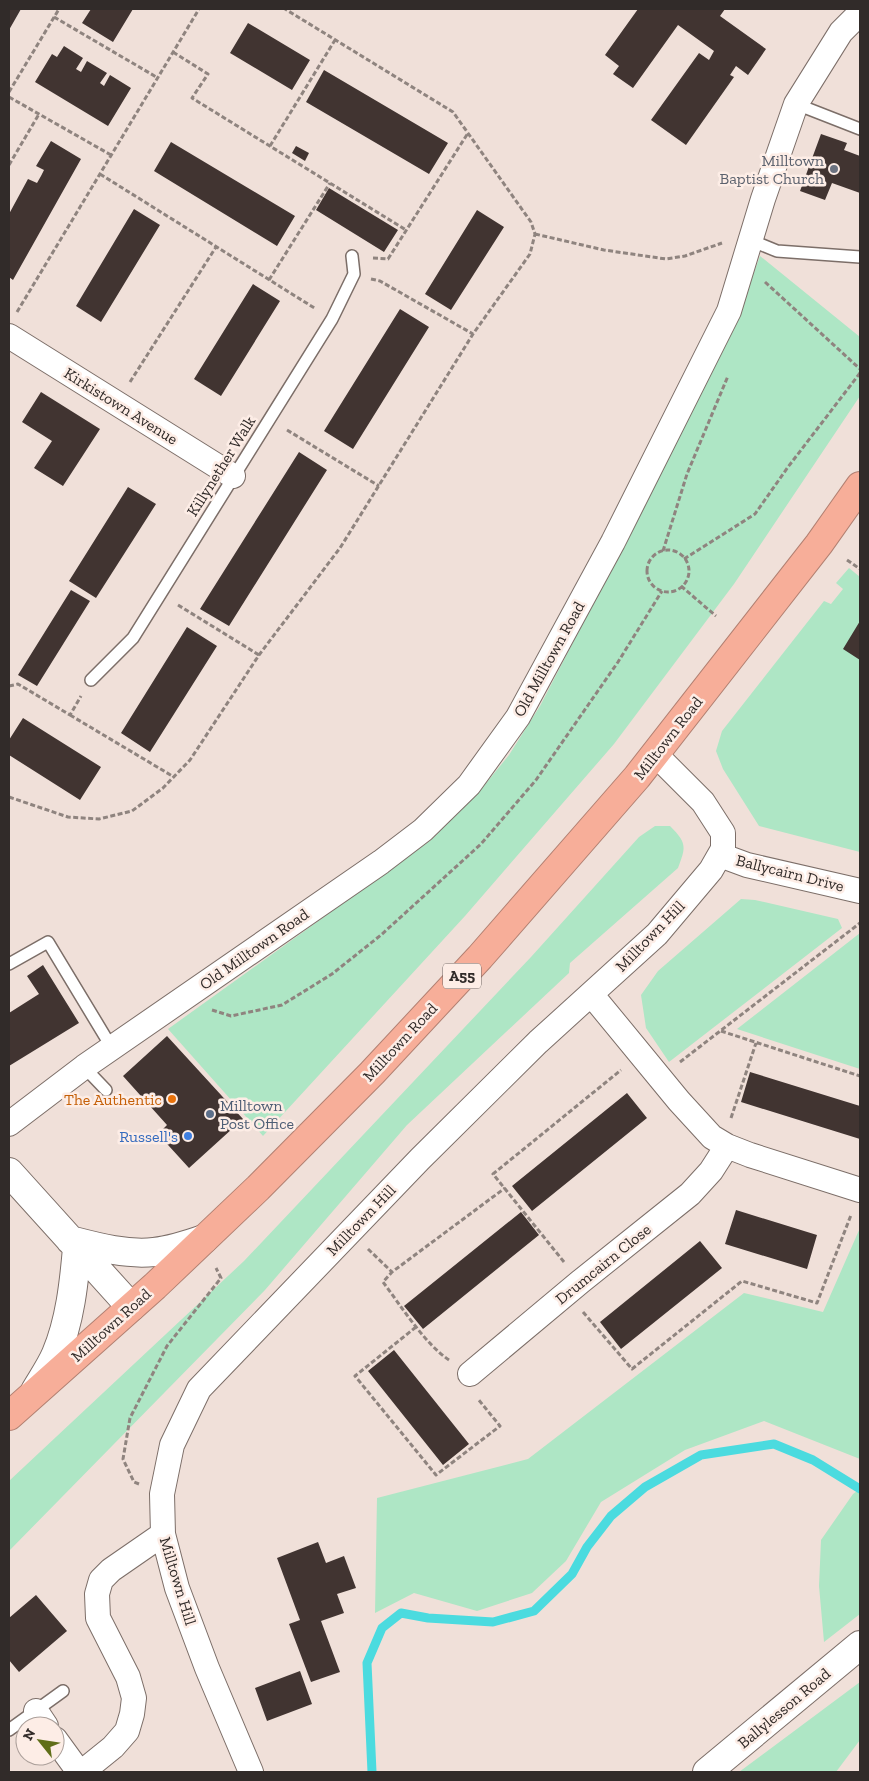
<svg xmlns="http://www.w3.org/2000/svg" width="869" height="1781" font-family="'Zilla Slab',serif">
  <rect width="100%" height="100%" fill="#f0e0d9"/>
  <path fill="#aee6c5" d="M760 256 860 337V396L734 584 614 744 465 916 263 1136 168 1029 431 840 478 793 509 755 540 706 671 454 744 299Z
    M849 568 860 577V852L759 826 723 769 716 751 722 731 824 601 831 604 843 589 836 583Z
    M655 826H670C687 843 686 847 678 868L570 963 569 973 407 1125 265 1290 9 1551V1481L244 1261 531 957 639 837Z
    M741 899 755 900 838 919 842 928 669 1062 646 1028 641 995 658 971Z
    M860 933V1069L737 1029Z
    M860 1228V1459L764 1421 685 1450 601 1502 566 1561 532 1593 477 1611 414 1593 375 1613 377 1498 528 1459 744 1293 823 1312Z
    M860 1489V1614L824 1642 819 1586 821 1540 853 1494Z
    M860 1682V1740L836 1772H739Z"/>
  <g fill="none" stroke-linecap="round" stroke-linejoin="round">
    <path stroke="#4bdbdf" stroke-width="9" d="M372 1772 367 1663 382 1628 401 1613 428 1618 493 1622 534 1611 572 1574 587 1547 611 1516 645 1487 701 1455 774 1444 813 1460 860 1489"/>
  </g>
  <path fill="#413431" d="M9 9H21L9 30Z
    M91 9H133L113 42 82 23Z
    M638 9H725L720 16 766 49 748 75 736 66 730 75 734 77 686 145 651 120 699 53 709 60 714 51 678 25 633 88 613 74 619 66 605 55Z
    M248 23 310 60 292 90 230 53Z
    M64 46 83 58 76 69 81 72 87 61 107 73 100 83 104 86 110 75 131 88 108 126 35 82 52 54 57 57Z
    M324 70 448 143 429 174 306 102Z
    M821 134 847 143 844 150 860 156V193L832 183 825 200 800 191Z
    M51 141 81 159 13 280 9 277V233L10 230 9 229V214L28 179 37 183 41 176 44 170 36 166Z
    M171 142 295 216 277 246 154 171Z
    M296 146 309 153 305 161 292 153Z
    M329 188 398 230 384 252 316 210Z
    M134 209 160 225 101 322 76 306Z
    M477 210 504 227 451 310 425 294Z
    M253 284 280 301 221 396 194 379Z
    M400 309 429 327 353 449 324 431Z
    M41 392 100 429 63 486 34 468 52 441 22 422Z
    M299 452 327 470 229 626 200 609Z
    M128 487 156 504 96 598 69 581Z
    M71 590 90 601 37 686 18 675Z
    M860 621V660L843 649Z
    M187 627 217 646 150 752 121 733Z
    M23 718 101 767 80 800 9 755V740Z
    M43 965 79 1023 9 1066V1013L39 994 27 976Z
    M167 1036 243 1119 189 1168 158 1134 167 1125 123 1076Z
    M750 1072 860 1106V1139L741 1102Z
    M627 1093 647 1118 532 1211 512 1186Z
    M736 1210 817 1235 807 1269 725 1244Z
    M521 1212 539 1235 423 1329 404 1306Z
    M700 1241 722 1268 621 1349 600 1322Z
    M394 1350 469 1444 443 1465 368 1371Z
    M318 1542 326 1563 344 1556 356 1588 337 1594 344 1613 321 1621 340 1672 311 1682 289 1624 300 1620 277 1558Z
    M36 1595 67 1631 19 1672 9 1660V1618Z
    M300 1671 312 1704 267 1721 255 1688Z"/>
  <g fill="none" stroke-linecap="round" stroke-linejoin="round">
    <g stroke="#7c6e68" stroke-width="14">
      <path id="lane" d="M796 104 860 129
        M750 240 777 251 860 257
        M91 680 133 638 332 319 354 274 352 256
        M9 964 48 942 112 1048
        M84 1067 106 1090
        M9 1730 63 1691"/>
    </g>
    <g stroke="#7c6e68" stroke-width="26">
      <path id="street" d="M9 336 233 476
        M720 855 747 865 860 891
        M591 994 679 1101 712 1137 727 1146 750 1155 860 1190
        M9 1124 84 1067 381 862 423 830 469 785 518 717 613 542 729 311 763 199 796 104 841 32 860 13
        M470 1374 580 1282 690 1194 711 1171 727 1146
        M36 1711 46 1726
        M55 1739 79 1772
        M82 1772 113 1747 127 1731 132 1714 134 1698 128 1677 98 1618 97 1594 101 1580 111 1570 163 1534
        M251 1772 207 1668 177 1588 163 1534 162 1494 172 1445 199 1389 420 1159 538 1042 657 934 711 870 723 849V833L703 802 655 754"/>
    </g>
    <g stroke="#7c6e68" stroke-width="30">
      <path id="secondary" d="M9 1172 131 1307
        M70 1240C97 1247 126 1255 154 1252 172 1250 187 1245 204 1239
        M35 1391C42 1379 51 1366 56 1354 70 1321 74 1283 77 1248
        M707 1772 860 1645"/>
    </g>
    <g stroke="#b28072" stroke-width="30">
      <path id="highway" d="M9 1416 155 1286 258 1188 372 1073 480 957 637 777 819 544 860 486"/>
    </g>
    <path stroke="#8f847f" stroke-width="3" stroke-dasharray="5 2.5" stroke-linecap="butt" d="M54 17 158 78
      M173 52 208 74 192 98 406 230
      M9 92 59 9
      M9 97 111 155
      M270 146 335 40
      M9 165 39 114
      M100 174 316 309
      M535 234 604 250 666 259 685 256 722 243
      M373 258 388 259 468 133
      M371 279 380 281 473 334
      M269 280 330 183
      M765 282 860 369
      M17 312 199 9
      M130 382 216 247
      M287 430 379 486
      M647 571a21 21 0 1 1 42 0a21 21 0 1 1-42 0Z
      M663 551 687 474 728 376
      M684 559 755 514 788 467 860 373
      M847 560 860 569
      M681 586 716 616
      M178 605 259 655
      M9 686 18 684 70 715 81 696
      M70 715 174 777
      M9 797 68 817 99 819 132 811 163 788 190 760 259 655 340 548 473 334 530 254 535 234 531 222 453 112 285 9
      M212 1010 231 1016 282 1005 332 974 381 935 481 844 536 780 618 662 662 591
      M721 1031 860 1076
      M680 1062 860 923
      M731 1118 756 1043
      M368 1249 392 1272
      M564 1262 493 1174 621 1070
      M583 1312 632 1369 742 1281 817 1303 851 1215
      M416 1327 355 1376 436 1475 500 1426 478 1399
      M449 1360C425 1344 401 1306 383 1282L392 1272 505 1188
      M139 1484 134 1482 123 1459 130 1418 167 1346 221 1278 216 1268"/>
    <use href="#lane" stroke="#fff" stroke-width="11"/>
    <use href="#street" stroke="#fff" stroke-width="24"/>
    <use href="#secondary" stroke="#fff" stroke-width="28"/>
    <use href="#highway" stroke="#f7ae99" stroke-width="28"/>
  </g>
  <circle fill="#6b7280" stroke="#fdede6" stroke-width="2" cx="834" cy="169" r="5"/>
  <circle fill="#e8710a" stroke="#fdede6" stroke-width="2" cx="172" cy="1099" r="5"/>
  <circle fill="#5c6f8a" stroke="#fdede6" stroke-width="2" cx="210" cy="1114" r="5"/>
  <circle fill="#3f7fe0" stroke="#fdede6" stroke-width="2" cx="188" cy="1136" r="5"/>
  <g text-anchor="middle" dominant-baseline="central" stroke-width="5" stroke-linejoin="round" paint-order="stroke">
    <rect fill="#fdede6" stroke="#6e6562" stroke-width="1" x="443" y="963.5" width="38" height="25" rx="4"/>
    <g font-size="15" font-weight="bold" fill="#312b29">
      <text x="462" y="976">A55</text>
    </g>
    <g font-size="16" fill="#5b616d" stroke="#fdede6" text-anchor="end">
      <text x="824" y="160">Milltown<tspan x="824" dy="18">Baptist Church</tspan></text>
    </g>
    <g font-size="16" fill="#312b29" stroke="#fdede6">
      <text transform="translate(121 406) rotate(32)">Kirkistown Avenue</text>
      <text transform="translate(221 466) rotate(-58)">Killynether Walk</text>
      <text transform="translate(549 659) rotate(-61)">Old Milltown Road</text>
      <text transform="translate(668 738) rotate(-52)">Milltown Road</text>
      <text transform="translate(790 873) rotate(14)">Ballycairn Drive</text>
      <text transform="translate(650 936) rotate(-46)">Milltown Hill</text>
      <text transform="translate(254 949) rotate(-35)">Old Milltown Road</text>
      <text transform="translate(400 1042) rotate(-47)">Milltown Road</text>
      <text transform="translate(361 1220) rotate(-46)">Milltown Hill</text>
      <text transform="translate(603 1264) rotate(-39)">Drumcairn Close</text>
      <text transform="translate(111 1325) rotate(-42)">Milltown Road</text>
      <text transform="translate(178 1581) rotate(73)">Milltown Hill</text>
      <text transform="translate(784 1708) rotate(-40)">Ballylesson Road</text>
    </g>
    <g font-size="16" fill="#c56008" stroke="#fdede6" text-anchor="end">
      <text x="162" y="1099">The Authentic</text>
    </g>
    <g font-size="16" fill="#4e5e75" stroke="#fdede6" text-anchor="start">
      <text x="220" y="1105">Milltown<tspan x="220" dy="18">Post Office</tspan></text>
    </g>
    <g font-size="16" fill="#366cbe" stroke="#fdede6" text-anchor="end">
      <text x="178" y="1136">Russell's</text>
    </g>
  </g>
  <rect width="869" height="1781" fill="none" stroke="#312b29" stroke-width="20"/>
  <g transform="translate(40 1741) rotate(300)"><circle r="24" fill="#fdede6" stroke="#ab9f9a"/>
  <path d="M0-4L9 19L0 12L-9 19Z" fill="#606e18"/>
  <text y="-8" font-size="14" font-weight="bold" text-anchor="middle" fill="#312b29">N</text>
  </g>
</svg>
